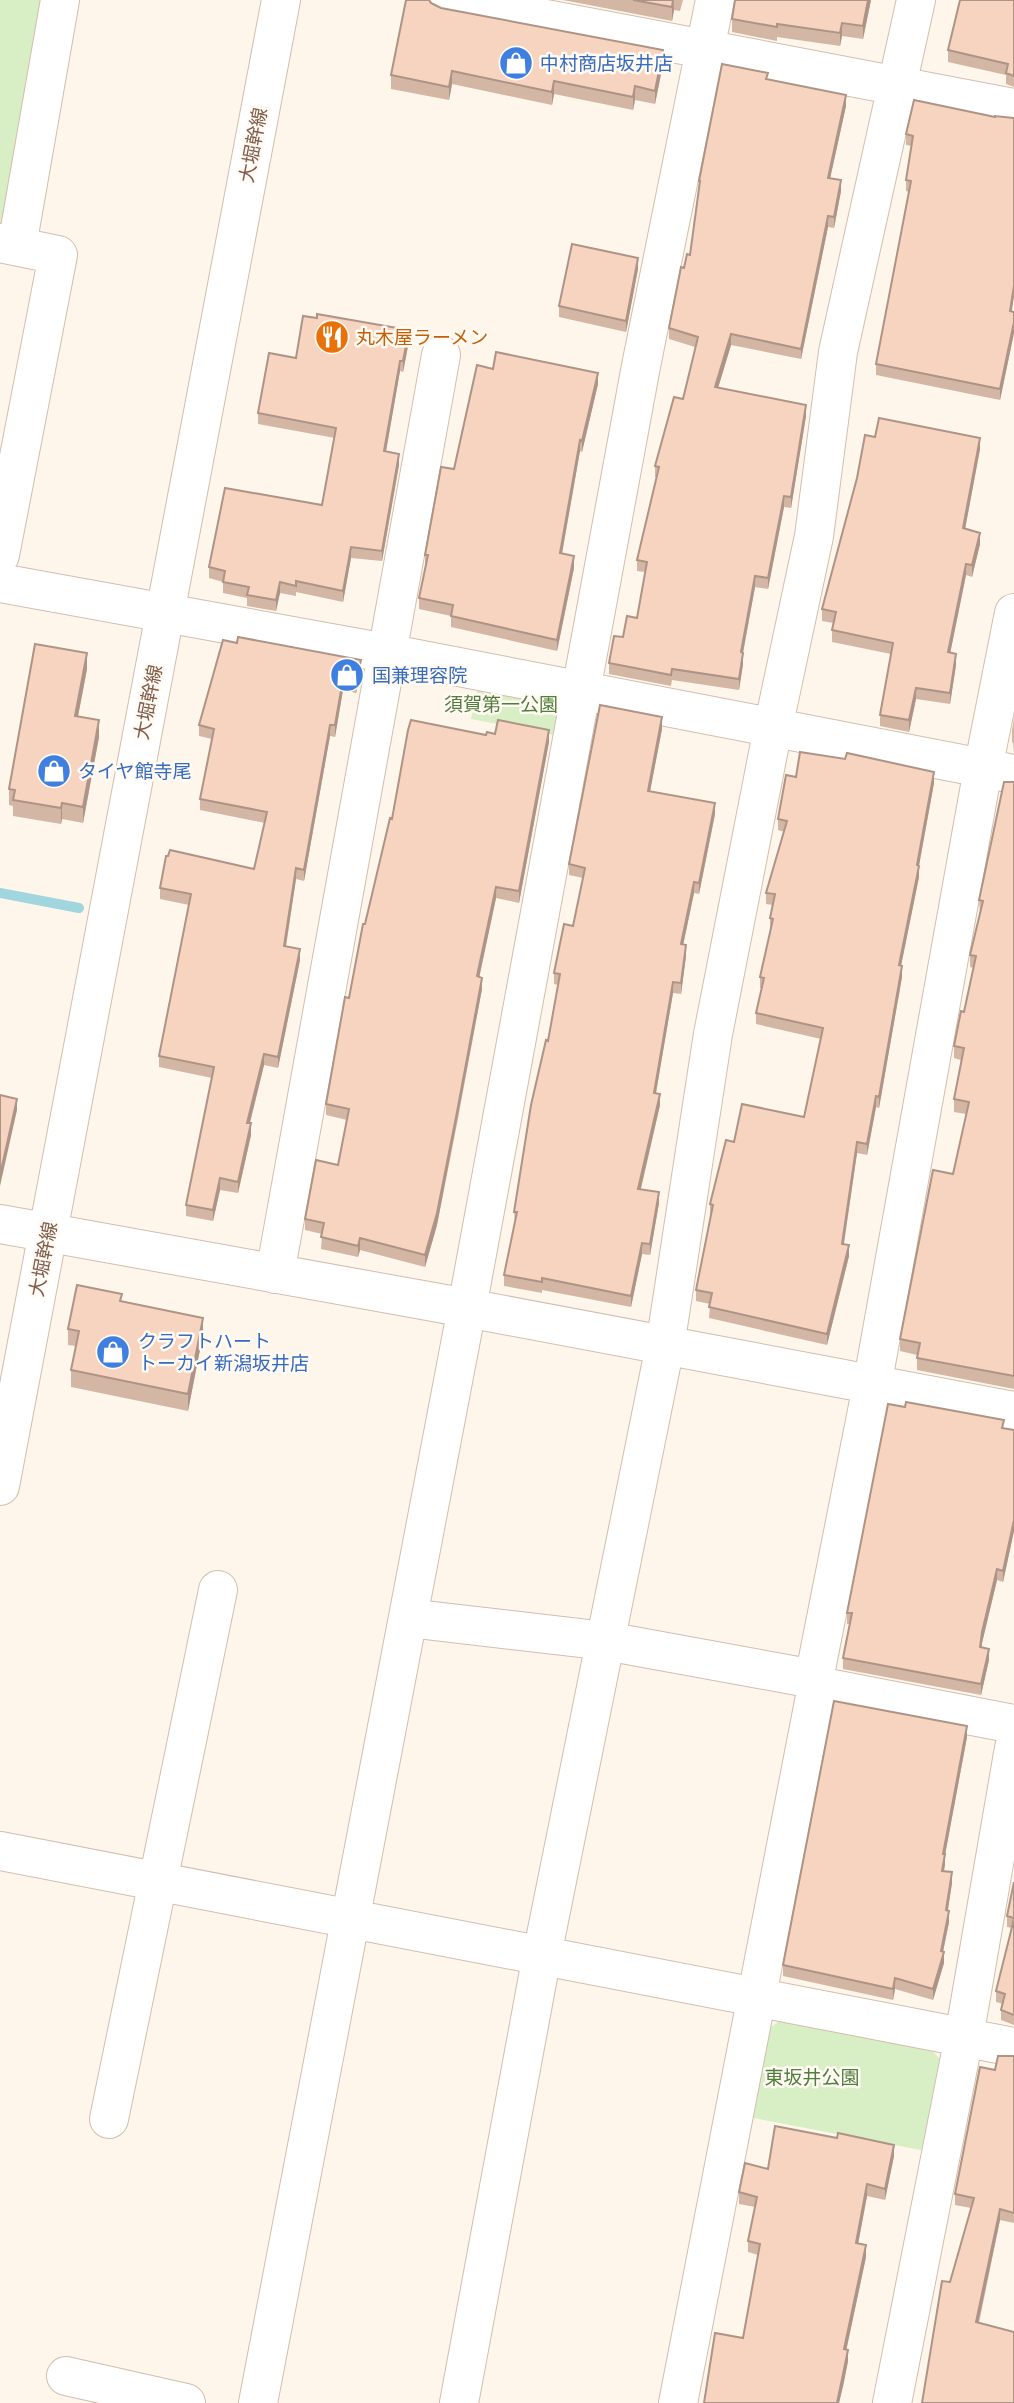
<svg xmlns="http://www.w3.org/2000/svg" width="1014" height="2403" font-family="Quicksand,'Noto Sans JP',sans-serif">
  <rect width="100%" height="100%" fill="#fef6eb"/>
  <path fill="#d8efc6" d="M0 0H57L0 237Z
    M480 678 551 693 559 709 554 735 471 719Z
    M783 2019 932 2051 948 2066 926 2151 748 2117 766 2030Z"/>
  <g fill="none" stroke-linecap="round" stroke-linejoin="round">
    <path stroke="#a1d6de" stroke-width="10" d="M0 893 79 908"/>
    <g stroke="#d3bdae" stroke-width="40">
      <path id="minor" d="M446 0 1014 108
        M0 243 58 255 0 555
        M17 246 60 0
        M0 583 386 653 1014 774
        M0 1224 467 1308 1014 1411
        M275 1274 441 355
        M0 1486 281 0
        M408 1618 606 1641 814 1679
        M817 1686 1014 1724
        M0 1851 1014 2047
        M109 2119 218 1590
        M66 2376 186 2403
        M258 2403 467 1308 641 366 715 0
        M459 2403 542 1955 665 1346 713 1034 773 728 814 536 838 352 916 0
        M678 2403 817 1686 814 1679 872 1386 983 769 1014 613
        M892 2403 964 2037 1014 1748"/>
    </g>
    <use href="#minor" stroke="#fff" stroke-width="38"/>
  </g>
  <path fill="#d4b6a4" d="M563 0H683L680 11 674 10 672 21Z
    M735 0H871L863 39 842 36 840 46 777 37V41L732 32V19Z
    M1014 0V87L1006 84V75L948 62V50Z
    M431 3 441 8 663 64 655 104 635 100 633 110 554 94 552 105 452 84 449 100 391 89V75Z
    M768 79 846 106 830 178 841 191 834 228 828 227 801 359 731 345 718 388 806 416 791 508 784 507 768 589 755 587 743 653V664L739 690 672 680 671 686 609 674V663L623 637 637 618 645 572 637 571V560L657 477H655V466L683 399 695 347 669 339V328L684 268 690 255 699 192V181Z
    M914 100 1011 312H1014V333L1000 400 876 375V364L909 192 906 191V180L912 146 906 145V134Z
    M638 269 626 332 559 317V306Z
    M409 341 403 372 400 371 386 452 399 465 382 561 351 558 343 602 296 592V596L280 593 276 611 247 606V598L223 593V582L209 578V567L322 505 335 438 258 424V413L296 358Z
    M598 384 582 452 580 451 562 554 574 568 557 651 451 627V616L419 609V598L425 566V555L454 469Z
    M875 437 980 449 965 529 980 544 972 577 966 575 950 653 956 665 950 704 916 699 909 732 880 726V715L891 654 832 642V630L833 623 822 621V609Z
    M87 669 78 716 99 737 83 823 62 819 61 824 13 816V806L9 805V789Z
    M361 671 356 693 343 690 335 737 330 736 304 881 296 879 286 947 300 960 278 1068 264 1065 250 1123 251 1135 238 1193 220 1190 213 1221 186 1216V1205L212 1078 159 1067V1056L189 905 160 899V888L168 856 254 869 265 823 200 810V799L212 739 199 736V725Z
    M1014 719V752L1013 743 1012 742V730Z
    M662 729 650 791 715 814 699 894 694 893 683 945 686 956 681 994 673 993 656 1093 660 1105 641 1189 659 1203 650 1255 642 1254 631 1307 542 1290V1293L504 1286V1275L515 1223 514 1212 548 1041 558 985 554 984V973L573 926 583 878 569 875V864Z
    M495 734 549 742 519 903 496 898 479 977 482 989 457 1124 437 1225 425 1267 360 1250 358 1257 321 1249 322 1234 305 1230V1219L338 1165 347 1120 326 1115V1104L365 924 392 819 486 735Z
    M796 777 934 783 919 866V877L901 965 902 977 879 1108 876 1107 867 1155 857 1153 844 1244 849 1256 827 1345 709 1318 710 1304 696 1301V1290L711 1215H710V1204L734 1142 804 1117 821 1039 756 1024V1013L762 988H760V977L771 929H770V918L773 905 766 904V893L784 832 778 830V819Z
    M1014 782V1389L917 1370V1355L900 1351V1339L953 1174 966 1114 954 1112V1099L961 1060 954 1058V1046L964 1012 974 968 970 967V955L980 913 979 900Z
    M122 1301 203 1334 188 1411 71 1387V1370L76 1346 68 1345V1329Z
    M1004 1428 1014 1430V1531L1003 1582 997 1580 982 1643V1647L989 1660 981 1695 843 1669V1658L850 1624H847V1613Z
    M967 1737 945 1855 944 1871 952 1883 948 1910 949 1922 943 1952 944 1963 933 2000 895 1989 893 2000 783 1976V1965Z
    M1014 1882V2025L1001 2020V2010L1003 2004 996 2002V1991L1012 1928 1007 1927V1916Z
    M1014 2056V2223L1000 2220 979 2323 1014 2403 950 2282 971 2208 955 2205V2194L995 2070Z
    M894 2156 885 2200 867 2196 858 2244 866 2257 846 2350 848 2361 839 2403H704L743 2338 758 2255 748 2252V2241L755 2207 739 2204V2192L768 2169Z"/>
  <path fill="#ad9486" d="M673 0 674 10 672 21V7Z
    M868 0H871L863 39V26Z
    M842 23V36L840 46V33Z
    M663 50V64L655 104V91Z
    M452 71V84L449 100V87Z
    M554 81V94L552 105V92Z
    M635 86V100L633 110V97Z
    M846 95V106L828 188V178Z
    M841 180V191L834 228V217Z
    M828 216V227L801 359V349Z
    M638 258V269L626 332V321Z
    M1014 286V297L1010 322V311Z
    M1014 322V333L1000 400V389Z
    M409 330V341L403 372V361Z
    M731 334V345L715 398V387Z
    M400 361V371L384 462V451Z
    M598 373V384L582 452V441Z
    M806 405V416L791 508V497Z
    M980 438V449L963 540V528Z
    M580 440V451L560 564V553Z
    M399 454V465L382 561V551Z
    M784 496V507L768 589V578Z
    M980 533V544L972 577V565Z
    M351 547V558L343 602V591Z
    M574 556V568L557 651V640Z
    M966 564V575L948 664V652Z
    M755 576V587L741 663V652Z
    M280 582V593L276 611V600Z
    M87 653V669L75 732V716Z
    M743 653V664L739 690V679Z
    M956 654V665L950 704V693Z
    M361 660V671L356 693V681Z
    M343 679V690L335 737V725Z
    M916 688V699L909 732V720Z
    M662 717V729L648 802V791Z
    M99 720V737L83 823V807Z
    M330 725V736L304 881V870Z
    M549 730V742L519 903V891Z
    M934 772V783L917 876V865Z
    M62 803V819L61 824V808Z
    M715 803V814L699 894V883Z
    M919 866V877L899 976V965Z
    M296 868V879L284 957V946Z
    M694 882V893L681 955V944Z
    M496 887V898L477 988V976Z
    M686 945V956L681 994V983Z
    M300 949V960L278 1068V1057Z
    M902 966V977L879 1108V1097Z
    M482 978V989L437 1225 425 1267V1255Z
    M673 982V993L654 1104V1093Z
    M264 1054V1065L247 1134V1123Z
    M660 1094V1105L638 1200V1189Z
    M876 1096V1107L867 1155V1144Z
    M17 1099V1110L0 1186V1175Z
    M251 1123V1135L238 1193V1182Z
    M857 1142V1153L842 1255V1244Z
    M220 1178V1190L213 1221V1210Z
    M659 1192V1203L650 1255V1244Z
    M360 1238V1250L358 1257V1246Z
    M642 1243V1254L631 1307V1296Z
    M849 1245V1256L827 1345V1334Z
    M203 1318V1334L188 1411V1394Z
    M1014 1520V1531L1003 1582V1571Z
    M997 1569V1580L982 1643 980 1658 982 1632Z
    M989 1649V1660L981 1695V1684Z
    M967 1726V1737L945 1855V1865L942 1882 943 1854Z
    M952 1872V1883L946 1921V1910Z
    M949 1911V1922L941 1961 944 1952V1963L933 2000V1989Z
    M895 1978V1989L893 2000V1989Z
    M894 2145V2156L885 2200V2189Z
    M867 2184V2196L856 2255V2243Z
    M1000 2209V2220L976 2333V2322Z
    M866 2245V2257L844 2361V2349Z
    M848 2350V2361L844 2382 839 2403H837Z"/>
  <path fill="#f7d4bf" stroke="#ad9486" stroke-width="2" d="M406 0H429L431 3 441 8 663 50 655 91 635 86 633 97 554 81 552 92 452 71 449 87 391 75Z
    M633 0H673L672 7Z
    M735 0H868L863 26 842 23 840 33 777 24V27L732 19Z
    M960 0H1014V76L1006 73 1008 64 948 50Z
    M722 64 768 73 766 79 846 95 828 178 841 180 834 217 828 216 801 349 731 334 715 387 806 405 791 497 784 496 768 578 755 576 741 652 743 653 739 679 672 669 671 675 609 663 614 636 623 637 627 616 637 618 647 562 637 560 659 467 655 466 674 397 683 399 698 337 669 328 681 267 684 268 687 254 690 255 700 181H699Z
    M914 100 995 117V116L1014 118V286L1010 311 1014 312V322L1000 389 876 364 911 181 906 180 913 136 906 134Z
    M572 244 638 258 626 321 559 306Z
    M317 314 409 330 403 361H400L384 451 399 454 382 551 351 547 343 591 296 581V586L280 582 276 600 247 595 249 587 223 582 225 571 209 567 225 488 322 505 336 428 258 413 269 353 296 358 303 316 317 318Z
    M496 352 598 373 582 441 580 440 560 553 574 556 557 640 451 616 453 605 419 598 428 555H425L441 467 454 469 477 365 493 369Z
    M879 418 980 438 963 528 980 533 972 565 966 564 948 652 956 654 950 693 916 688 909 720 880 715 893 643 832 630 836 612 822 609 857 478 865 435 875 437Z
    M238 637 361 660 356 681 343 679 335 725H330L304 870 296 868 284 946 300 949 278 1057 264 1054 247 1123H251L238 1182 220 1178 213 1210 186 1205 214 1067 159 1056 191 894 160 888 166 856H168L170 850 254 869 267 812 200 799 214 729 199 725 223 640 237 643Z
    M35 644 87 653 75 716 99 720 83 807 62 803 61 808 13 800 15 790 9 789Z
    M600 705 662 717 648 791 715 803 699 883 694 882 681 944 686 945 681 983 673 982 654 1093 660 1094 638 1189 659 1192 650 1244 642 1243 631 1296 542 1278V1282L504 1275 517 1212H514L531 1105 546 1040 548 1041 560 974 554 973 564 924 573 926 585 868 569 864Z
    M411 720 486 735 487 732 495 734 498 720 549 730 519 891 496 887 477 976 482 978 457 1112 437 1213 425 1255 360 1238 358 1246 321 1237 324 1223 305 1219 316 1160 338 1165 349 1109 326 1104 345 997 349 998 363 924H365L390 818 392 819 408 730Z
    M800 752 845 759 847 753 934 772 917 865 919 866 899 965 902 966 879 1097 876 1096 867 1144 857 1142 842 1244 849 1245 827 1334 709 1307 712 1293 696 1290 713 1205 710 1204 726 1140 734 1142 742 1104 804 1117 823 1028 756 1013 764 978 760 977 773 919 770 918 775 894 766 893 787 821 778 819 786 775 796 777Z
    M1004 782H1014V1376L917 1358 920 1343 900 1339 933 1170 953 1174 969 1102 954 1099 964 1048 954 1046 961 1011 964 1012 976 956 970 955 983 901 979 900Z
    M0 1095 17 1099 0 1175Z
    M77 1285 122 1294 120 1301 203 1318 188 1394 71 1370 79 1331 68 1329Z
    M906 1402 1004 1420 1002 1428 1014 1430V1520L1003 1571 997 1569 982 1632 980 1647 989 1649 981 1684 843 1658 852 1613H847L888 1404 905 1407Z
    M834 1701 967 1726 943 1854H945L942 1871 952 1872 946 1910 949 1911 941 1951 944 1952 933 1989 895 1978 893 1989 783 1965Z
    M1014 1882V1918L1007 1916Z
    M1014 1919V2015L1001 2010 1005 1994 996 1991Z
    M998 2056H1014V2213L1000 2209 976 2322 1014 2332V2403H922L942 2281 950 2282 974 2198 955 2194 980 2067 995 2070Z
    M775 2126 837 2138 838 2133 894 2145 885 2189 867 2184 856 2243 866 2245 844 2349 848 2350 837 2403H704L715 2333 743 2338 760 2244 748 2241 757 2197 739 2192 745 2163 768 2169Z"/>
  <defs>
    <g id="shop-disc" transform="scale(1.75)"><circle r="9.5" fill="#3f7fe0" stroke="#fffaf3"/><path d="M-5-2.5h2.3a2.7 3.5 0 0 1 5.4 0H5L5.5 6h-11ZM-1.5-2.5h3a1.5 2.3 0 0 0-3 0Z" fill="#fff"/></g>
    <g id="restaurant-disc" transform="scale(1.75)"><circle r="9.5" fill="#e8710a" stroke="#fffaf3"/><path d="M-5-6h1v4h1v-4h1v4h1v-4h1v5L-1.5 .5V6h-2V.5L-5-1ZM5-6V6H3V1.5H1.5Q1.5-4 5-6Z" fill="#fff"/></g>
  </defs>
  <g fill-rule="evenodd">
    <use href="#shop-disc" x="516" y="63"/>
    <use href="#restaurant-disc" x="332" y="337"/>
    <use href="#shop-disc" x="347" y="675"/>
    <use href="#shop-disc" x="54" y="771"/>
    <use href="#shop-disc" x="113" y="1352"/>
  </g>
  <g text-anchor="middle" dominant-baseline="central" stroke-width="5" stroke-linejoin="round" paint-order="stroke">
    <g font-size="19" fill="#366cbe" stroke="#fffaf3" text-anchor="start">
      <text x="540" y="63">中村商店坂井店</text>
      <text x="372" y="675">国兼理容院</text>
      <text x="78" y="771">タイヤ館寺尾</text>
      <text x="138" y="1341">クラフトハート<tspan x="138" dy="22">トーカイ新潟坂井店</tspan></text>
    </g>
    <g font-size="19" fill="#7e5b49" stroke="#fffaf3">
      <text transform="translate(253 145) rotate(-79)">大堀幹線</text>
      <text transform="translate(148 702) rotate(-79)">大堀幹線</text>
      <text transform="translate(43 1259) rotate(-79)">大堀幹線</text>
    </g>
    <g font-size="19" fill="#c56008" stroke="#fffaf3" text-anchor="start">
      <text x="356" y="337">丸木屋ラーメン</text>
    </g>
    <g font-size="19" fill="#527e3d" stroke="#fffaf3">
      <text x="501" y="704">須賀第一公園</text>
      <text x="812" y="2077">東坂井公園</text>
    </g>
  </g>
</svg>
